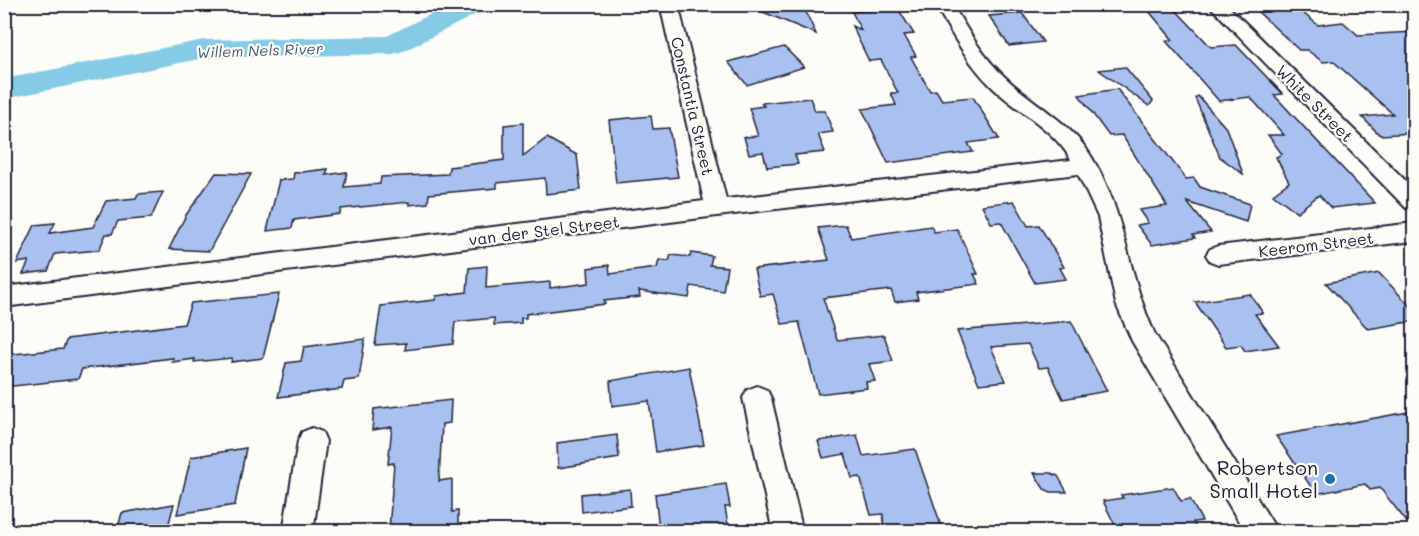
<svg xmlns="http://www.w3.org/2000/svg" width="1419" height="536" font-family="Mali,sans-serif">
  <rect width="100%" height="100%" fill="#fdfcf7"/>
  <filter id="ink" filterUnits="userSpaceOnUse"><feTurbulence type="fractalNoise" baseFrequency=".0167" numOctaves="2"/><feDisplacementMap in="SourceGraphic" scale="12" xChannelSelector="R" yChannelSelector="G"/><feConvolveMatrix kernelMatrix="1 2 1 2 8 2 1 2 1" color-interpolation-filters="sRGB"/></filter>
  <g filter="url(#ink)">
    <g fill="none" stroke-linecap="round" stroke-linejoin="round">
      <path fill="#85cae6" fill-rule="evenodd" d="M451 4H488L484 10 404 51 393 54 204 58 4 99V79L204 40 387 36Z"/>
    </g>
    <path fill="#a9c1ef" stroke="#22223b" stroke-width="1.5" d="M744 4H794L804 8 816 34Z
      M1143 4H1170L1211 47 1236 45 1283 94 1274 95 1375 203 1331 208 1319 195 1297 212 1273 194 1289 182 1276 157 1282 154 1268 135H1284L1250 97 1219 101 1166 41 1173 40Z
      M1294 6 1318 25 1343 22 1358 35 1414 32V133L1380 135 1362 117 1393 114 1333 61 1323 62 1307 50H1299L1256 10Z
      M897 7 914 34 904 35 916 56 911 57 930 91 936 90 942 100 973 97 999 139 968 143 973 152 888 163 862 109 896 105 891 93H898L881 60 869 61 852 26 861 30 852 12Z
      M1022 13 1043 42 1009 46 989 16Z
      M784 47 804 67 747 85 728 62Z
      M1125 67 1153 101 1149 106 1099 70Z
      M1117 89 1186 179 1194 178 1200 187 1250 204 1246 222 1187 202 1211 232 1193 235 1195 238 1152 245 1137 225 1148 223 1139 210 1167 206 1122 135 1109 136 1079 95Z
      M1198 96 1226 128 1243 174 1220 157 1195 98Z
      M810 98 815 111H825L833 132 818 134 825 152 795 155 798 164 767 167 763 152 749 154 744 137 758 136 749 108 764 106 761 103Z
      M651 116 653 129 669 128 678 177 616 183 609 120Z
      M523 123V156L547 138 577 155 581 190 546 194 545 178 497 183V188L429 194 428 203 409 205V202L341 209 340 214 294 220 292 228 267 231 279 180 293 179 294 173 328 169 326 175 347 172 344 187 380 184 381 177 448 174 449 167 504 160V125Z
      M216 173 251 174 209 251 169 249 186 215Z
      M163 192 151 218 118 221 112 234H106L99 250 55 254 48 271 23 274 29 261 17 263 35 225 55 223 50 233 93 227 106 201 136 198 138 194Z
      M1014 201 1028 226 1039 225 1064 267 1060 268 1066 279 1035 283 1001 222 991 223 982 205Z
      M846 225 851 238 931 226 934 232 957 229 978 274H974L979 284 916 292 918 299 895 302 891 290 823 298 837 340 884 335 893 361 869 364 875 381 866 382 867 388 818 394 799 322 782 324 773 294 760 296 754 269 829 260 818 228Z
      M691 253 712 256 710 265 727 267 723 291 691 286 689 298 639 291 640 297 604 301 605 304 526 314V318H521V323L494 325V318L455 322 453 344 405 350 406 343 375 345 381 306 435 300 436 296 467 292 469 268 487 266 486 288 550 282V288L589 283 588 268 609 265 610 274 657 268 659 260 669 261 671 255 690 257Z
      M1379 273 1414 310V321L1368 329 1326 283Z
      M279 294 263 358 231 362 232 358 194 362 195 359 172 362 173 358 82 369 78 379 4 387V355L63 349 67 339 184 324 191 303Z
      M1250 294 1263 313 1255 314 1279 346 1245 351 1241 345 1226 347 1195 302Z
      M1071 321 1107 391 1063 399 1048 367 1039 368 1028 344 991 347 1006 381 979 384 957 331Z
      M365 339 359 379 344 381 342 389 278 397 286 363 301 361 304 347Z
      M689 367 704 445 656 452 649 401 612 406 610 381Z
      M451 400 450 423 442 424 439 481 452 479V512L458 511V531H389L394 463 388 464 392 427 372 430 374 409Z
      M1414 411V531L1380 488 1370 490 1365 484 1316 494 1276 436Z
      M617 435 619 458 558 468 557 443Z
      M857 435 863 456 915 449 943 531H884L883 514 871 515 860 477 852 478 845 454 823 458 818 441Z
      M246 448 235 505 177 514 191 457Z
      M1034 473H1051L1058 476 1067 492H1051L1044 489Z
      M726 484 730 507H725L729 531H668V527L659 528 655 494Z
      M1173 487 1181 501 1190 499 1202 521 1193 522 1198 531H1118L1103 501 1123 498 1121 495Z
      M630 489 631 506 582 512 581 494Z
      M174 504 167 530 117 531 122 513Z"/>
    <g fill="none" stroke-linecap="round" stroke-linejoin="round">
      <g stroke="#22223b" stroke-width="4">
        <path id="street" d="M660 4H678L726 199 1071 160C1055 130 1017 111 993 88 968 64 952 34 935 4H952C968 31 983 57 1006 78 1031 102 1064 119 1085 147 1127 207 1125 271 1155 334L1278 532H1245L1132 341 1116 304 1098 217 1078 174 717 216 4 307V287L704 201Z
          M1208 4H1226L1414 189V210L1406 208Z
          M1414 223V241L1218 264 1210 261 1206 255 1210 249 1218 246Z
          M757 386 767 390 771 398 803 532H773L743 398 747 390Z
          M312 428 322 432 326 441 313 532H283L298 441 302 432Z"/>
      </g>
      <use href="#street" fill="#fdfcf7" fill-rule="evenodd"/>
    </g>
  </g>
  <circle fill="#1f6fb2" stroke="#fdfcf7" stroke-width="2" cx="1330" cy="479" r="6"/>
  <g text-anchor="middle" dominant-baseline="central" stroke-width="4.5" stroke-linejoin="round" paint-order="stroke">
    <g font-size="15" font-style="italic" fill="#455d77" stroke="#fdfcf7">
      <text transform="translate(260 50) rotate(-2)">Willem Nels River</text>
    </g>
    <g font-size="16" fill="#22223b" stroke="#fdfcf7">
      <text transform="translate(1315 103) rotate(45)">White Street</text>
      <text transform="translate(693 106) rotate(77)">Constantia Street</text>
      <text transform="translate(544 230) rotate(-7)">van der Stel Street</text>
      <text transform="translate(1316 244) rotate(-7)">Keerom Street</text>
    </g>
    <g font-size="20" fill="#22223b" stroke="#fdfcf7" text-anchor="end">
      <text x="1318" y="467">Robertson<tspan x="1318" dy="23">Small Hotel</tspan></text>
    </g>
  </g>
  <rect width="1419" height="536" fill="none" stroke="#fdfcf7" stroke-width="24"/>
  <rect x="12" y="12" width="1395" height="512" fill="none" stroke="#22223b" stroke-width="2" filter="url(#ink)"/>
</svg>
